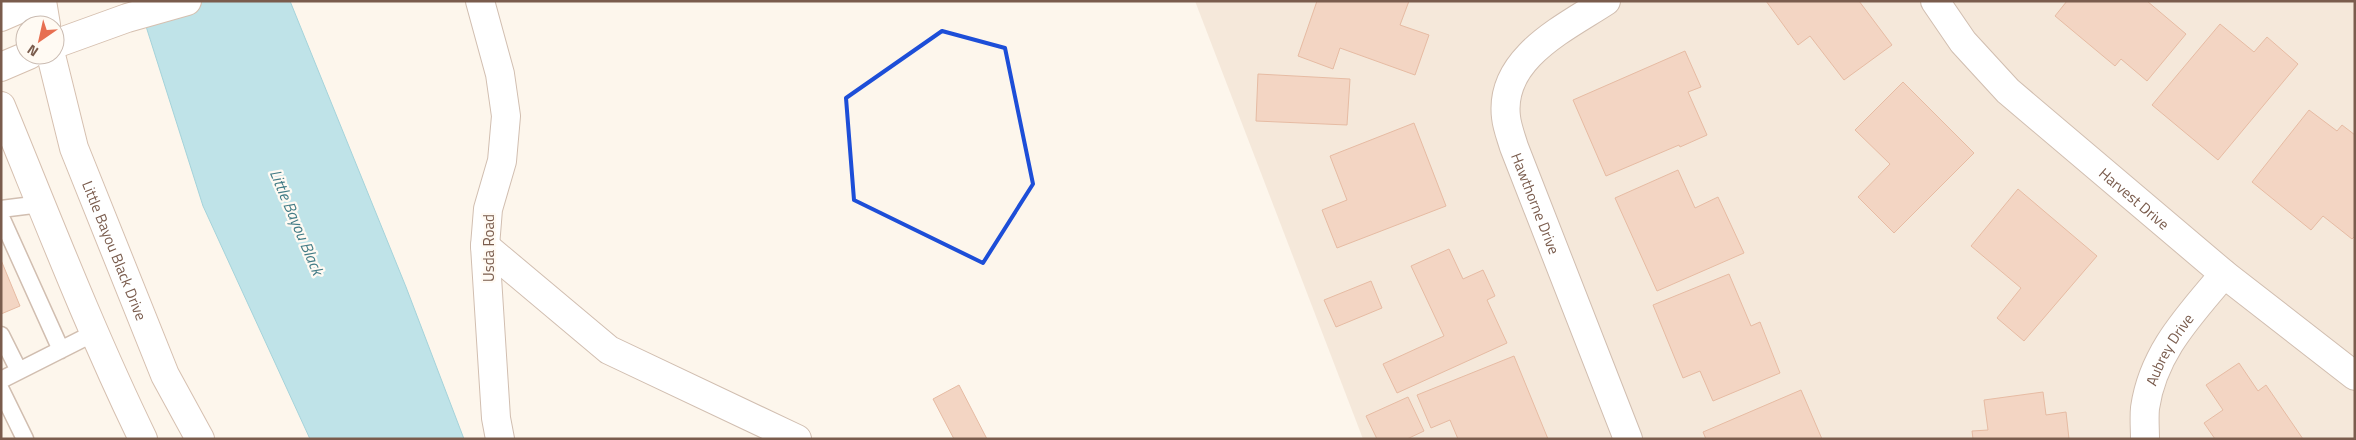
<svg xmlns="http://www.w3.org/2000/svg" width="2356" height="440" font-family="'Titillium Web',sans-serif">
  <rect width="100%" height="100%" fill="#fdf6ec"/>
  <path fill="#f5e8da" d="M1195 1H2355V439H1363Z"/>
  <path fill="#bfe3e8" stroke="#a5d3da" d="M138 1H290L406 287 464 439H310L203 206Z"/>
  <path fill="#f3d5c3" stroke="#e6bba3" d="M1317 1H1409L1400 25 1429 35 1415 75 1340 48 1333 69 1298 56Z
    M1766 1H1859L1892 45 1844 80 1810 36 1798 45Z
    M2067 1H2147L2186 34 2147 81 2121 59 2115 66 2055 16Z
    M2220 24 2254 52 2267 37 2298 64 2218 160 2152 105Z
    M1685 51 1701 87 1688 92 1707 135 1680 147 1679 145 1606 176 1573 100Z
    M1258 74 1350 79 1347 125 1256 121Z
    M1903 82 1974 153 1894 233 1858 197 1890 164 1855 130Z
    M2309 110 2337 131 2342 125 2355 135V236L2352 239 2323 216 2311 230 2252 182Z
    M1414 123 1446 206 1337 248 1322 210 1347 200 1330 156Z
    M1678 170 1695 208 1718 197 1744 253 1657 291 1615 198Z
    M2018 189 2097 256 2024 341 1997 318 2021 288 1971 246Z
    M1449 249 1463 279 1483 270 1495 296 1487 300 1507 343 1397 393 1383 364 1444 336 1411 266Z
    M1 260 20 306 1 314Z
    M1729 274 1751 326 1760 322 1780 373 1713 401 1700 371 1683 378 1653 305Z
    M1371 281 1382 308 1336 327 1324 300Z
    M1514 356 1548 439H1458L1450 420 1431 428 1417 395Z
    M2239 363 2258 391 2266 385 2303 439H2215L2204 423 2223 410 2206 385Z
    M959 385 987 439H954L933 399Z
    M1801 390 1822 439H1706L1703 432Z
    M2043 392 2046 415 2066 412 2069 439H1973L1972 431 1988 430 1984 400Z
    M1408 397 1424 431 1407 439H1377L1366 416Z"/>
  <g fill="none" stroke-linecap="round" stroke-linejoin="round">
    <g stroke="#d1beb0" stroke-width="19">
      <path id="lane" d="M1 209 41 204
        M1 217 61 350
        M1 335 19 371
        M1 380 94 333
        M1 390 25 439"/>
    </g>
    <g stroke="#d1beb0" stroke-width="30">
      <g id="street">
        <path d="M480 1 500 74 506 116 502 161 488 209 485 246 496 418 500 439"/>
        <path id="s1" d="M1606 1C1565 28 1499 58 1506 117 1507 127 1511 137 1514 147L1628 439"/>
        <path id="s2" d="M1935 1 1963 42 2008 91 2224 274 2355 376"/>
        <path d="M485 246 609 350 797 439"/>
        <path id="s3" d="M2145 439C2145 429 2144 418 2145 408 2153 352 2190 315 2224 274"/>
      </g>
    </g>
    <g stroke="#d6c0b0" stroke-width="30">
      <g id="secondary">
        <path d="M42 1 46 25"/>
        <path d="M1 17 38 1"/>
        <path d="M55 44 127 18 187 1"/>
        <path id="s4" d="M51 55 74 148 165 375 200 439"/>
        <path d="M1 67 29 55"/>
        <path d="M1 106C47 218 90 330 143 439"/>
      </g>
    </g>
    <use href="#lane" stroke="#fff" stroke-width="16"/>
    <use href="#street" stroke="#fff" stroke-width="28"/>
    <use href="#secondary" stroke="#fff" stroke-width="28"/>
  </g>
  <path fill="none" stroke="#1d4ed8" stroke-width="4" stroke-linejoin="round" d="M942 31 1005 48 1033 184 983 263 854 200 846 98Z"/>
  <g text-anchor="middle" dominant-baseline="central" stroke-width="4.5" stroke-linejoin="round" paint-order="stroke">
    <g font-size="15" fill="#7a5c4d" stroke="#fffaf3">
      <text stroke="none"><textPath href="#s2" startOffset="282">Harvest Drive</textPath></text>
      <text stroke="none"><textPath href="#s1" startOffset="254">Hawthorne Drive</textPath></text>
      <text transform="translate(488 248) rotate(-90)">Usda Road</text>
      <text stroke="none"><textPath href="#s4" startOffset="206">Little Bayou Black Drive</textPath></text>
      <text stroke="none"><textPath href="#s3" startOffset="95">Aubrey Drive</textPath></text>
    </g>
    <g font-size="16" font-style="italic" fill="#437c86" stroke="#fffaf3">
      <text transform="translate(297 222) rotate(67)">Little Bayou Black</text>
    </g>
  </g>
  <rect width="2356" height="440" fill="none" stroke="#7a5c4d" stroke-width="5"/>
  <g transform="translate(40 40) rotate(214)"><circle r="24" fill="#fffaf3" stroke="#cabbb1"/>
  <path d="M0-4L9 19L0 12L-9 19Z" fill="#e76f51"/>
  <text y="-8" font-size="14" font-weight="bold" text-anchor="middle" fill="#7a5c4d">N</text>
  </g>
</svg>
